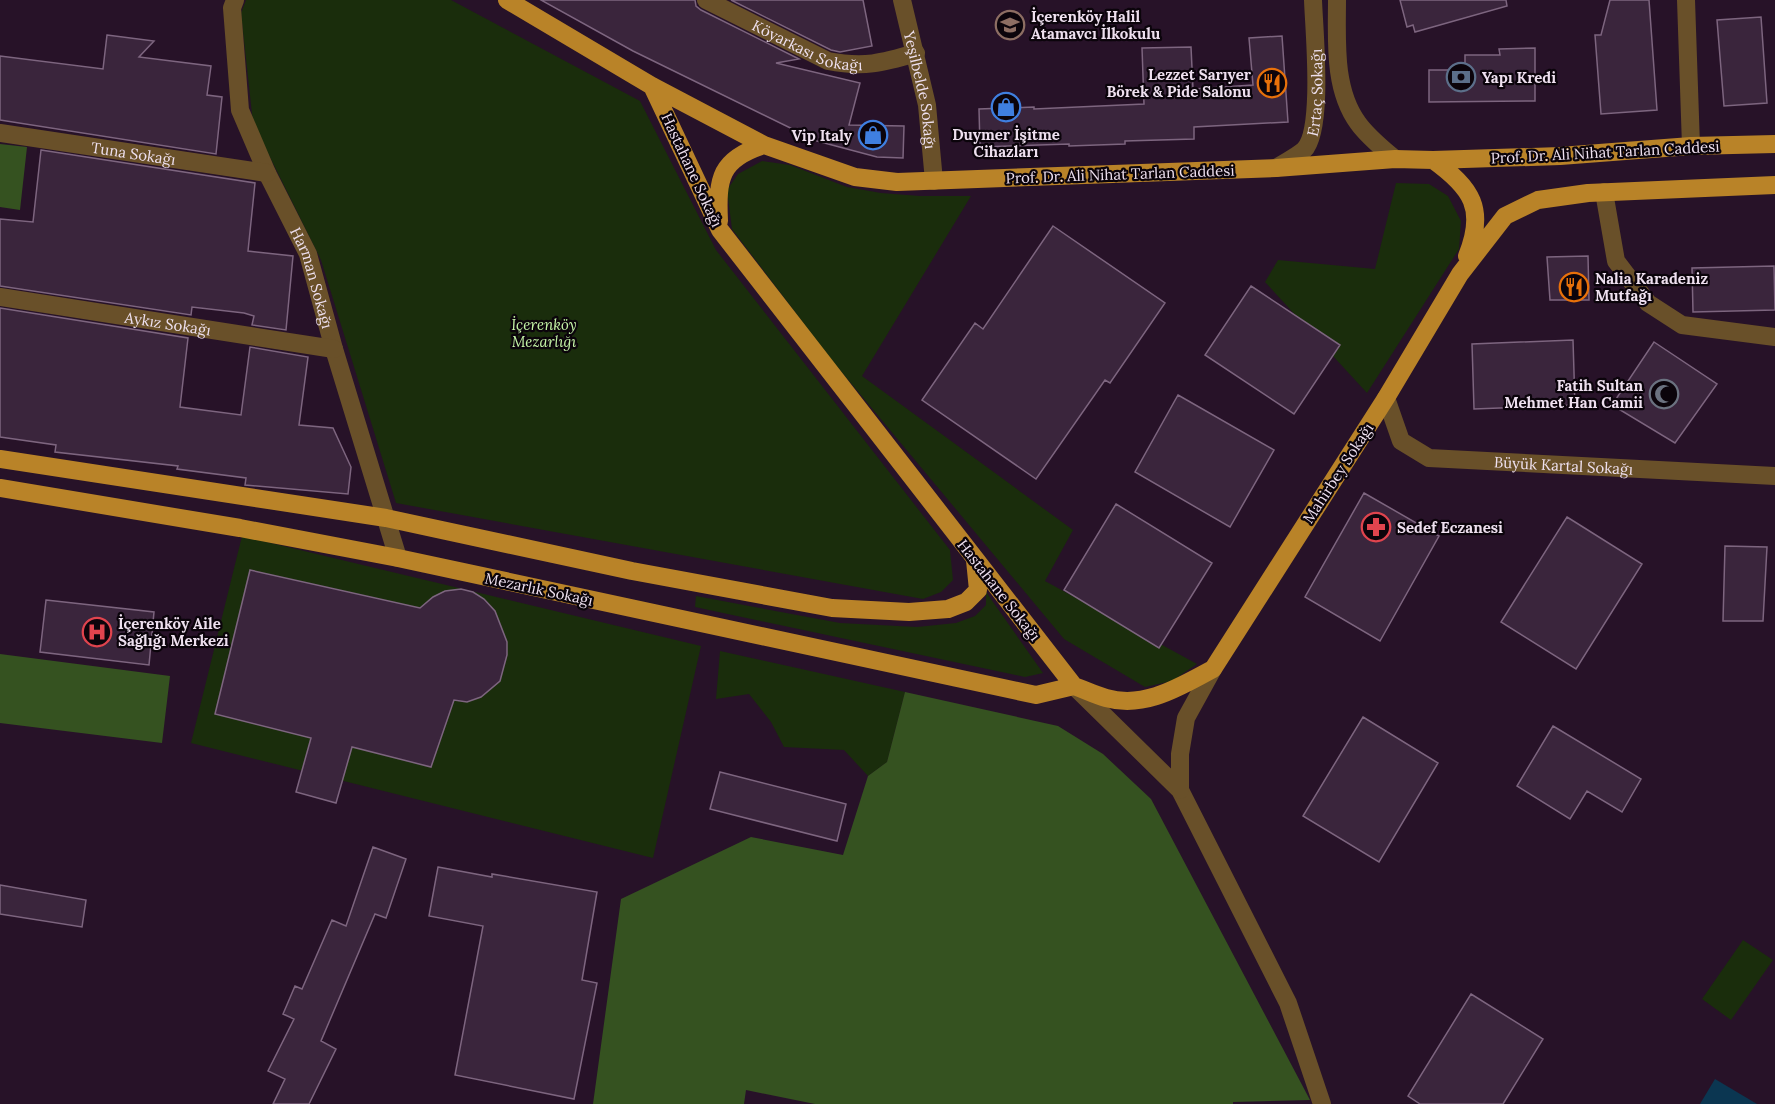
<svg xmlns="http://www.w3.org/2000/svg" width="1775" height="1104" font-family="Lora,serif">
  <rect width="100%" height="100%" fill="#271228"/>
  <path fill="#1a2d0c" d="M246 0H451L640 101 716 250 950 550 953 580 941 592 923 599 396 503 321 260 253 123 241 13Z
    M762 161 790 165 847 187 881 193 920 196H971L862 376 1073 530 1045 581 1197 664 1172 681 1145 687 1064 639 830 358 732 229 727 190 738 174Z
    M1396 183 1429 184 1448 196 1461 221 1459 249 1367 393 1265 282 1278 260 1375 269Z
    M242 536 701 646 653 858 191 743Z
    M986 592 1043 673 1025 677 695 607 696 596 840 623 917 627 956 623 975 616 986 605Z
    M720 651 905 692 887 762 868 776 844 750 784 747 771 722 749 694 716 699Z
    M1743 940 1773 960 1731 1020 1702 999Z"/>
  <path fill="#355220" d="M0 144 27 147 20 210 0 207Z
    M0 654 170 676 162 743 0 723Z
    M905 692 1058 726 1103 754 1151 799 1310 1100 1233 1102V1104H815L746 1090 744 1104H593L621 899 751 837 843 855 868 776 887 762Z"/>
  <path fill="#0b3651" d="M1715 1079 1757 1104H1700Z"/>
  <path fill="#3a253c" stroke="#7d657f" stroke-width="1.5" d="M541 0H695L696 6 701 10 799 59 776 63 860 83 849 125 904 126 903 158 877 157 817 141 633 51Z
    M731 0H863L872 46 840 52 831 50Z
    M1400 0H1506L1507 6 1415 32 1413 25 1407 27Z
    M1610 0H1649L1657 110 1601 114 1595 35H1601Z
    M1761 17 1767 103 1724 106 1717 20Z
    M107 35 154 41 139 57 211 66 207 95 222 97 216 154 0 120V56L103 69Z
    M1282 36 1288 122 1194 127V139L1125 141V144L1069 146V144L980 147 979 109 1034 107V109L1144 104 1142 48 1191 47 1193 89 1253 85 1249 38Z
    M1535 48V101L1429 102V70H1465V55H1500L1499 49Z
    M41 150 255 183 248 251 293 256 286 330 252 325 254 316 244 313 192 307 191 315 0 286V219L33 222Z
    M1053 226 1165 303 1110 383 1105 380 1036 479 922 400 975 323 983 329Z
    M1588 256 1589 300H1550L1547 257Z
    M1774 266 1775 310 1693 312 1692 268Z
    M1251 286 1340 345 1294 414 1205 355Z
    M0 308 188 338 180 407 241 415 250 347 308 357 299 425 333 428 351 467 348 494 245 485 246 478 177 469 178 466 55 452 56 445 0 437Z
    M1573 340 1575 405 1474 409 1472 344Z
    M1654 342 1717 384 1675 443 1612 405Z
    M1178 395 1274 450 1230 527 1135 472Z
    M1364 493 1439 536 1380 641 1305 597Z
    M1116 504 1212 563 1159 648 1064 590Z
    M1567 517 1642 564 1576 669 1501 622Z
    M1725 546 1767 547 1763 621H1723Z
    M250 570 420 608 433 597 445 591 461 589 473 592 484 599 495 611 507 642V655L500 681 481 697 467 702 454 700 431 767 352 747 336 803 296 792 311 738 215 714Z
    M46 600 154 612 149 665 40 652Z
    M1363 717 1438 763 1379 862 1303 816Z
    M1553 726 1641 779 1622 812 1587 791 1570 819 1517 786Z
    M720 772 846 804 837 841 710 809Z
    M373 847 406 859 386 918 375 914 321 1041 336 1049 309 1104H273L285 1079 268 1071 294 1019 283 1014 295 986 302 989 332 920 346 926Z
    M438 867 492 877V874L597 892 582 980 597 983 574 1099 455 1075 483 926 429 916Z
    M0 885 86 900 82 927 0 914Z
    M1471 994 1543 1039 1503 1104H1420L1408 1096Z"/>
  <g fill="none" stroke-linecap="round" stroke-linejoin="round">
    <g stroke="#695029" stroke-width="18">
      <path id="s1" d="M235 0 232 8 240 110 267 173 308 254 334 349 398 558"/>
      <path id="s2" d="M706 0 828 61C864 68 882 63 916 53"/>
      <path id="s3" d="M902 0 927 105 934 181"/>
      <path d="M1337 0C1337 40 1333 89 1358 123 1368 137 1382 148 1395 159"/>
      <path d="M1686 0 1691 146"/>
      <path id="s4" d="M0 133 267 173"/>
      <path id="s5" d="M1276 168C1285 162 1296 157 1304 150 1324 130 1314 30 1313 0"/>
      <path d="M1604 192 1616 261 1648 303 1682 325 1775 337"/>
      <path id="s6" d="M0 297 334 349"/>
      <path id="s7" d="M1386 398 1401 441 1429 458 1775 476"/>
      <path d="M1074 686 1180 790 1288 1003 1322 1104"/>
      <path d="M1180 790V754L1186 718 1213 669"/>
    </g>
    <path stroke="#b98328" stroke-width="18" d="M507 0 652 86 764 145 855 177 897 182 1276 168 1395 159 1433 160 1560 156 1691 146 1775 144
      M652 86 720 230 1074 686
      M1433 160C1472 188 1486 209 1467 256
      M719 221C717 178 720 159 764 145
      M0 459 386 518 632 571 832 608 909 612 948 609 966 602 978 590 975 560
      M0 488 240 528 398 558 1036 695 1074 686
      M1074 686C1085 690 1095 695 1106 698 1145 709 1179 687 1213 669L1386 398 1460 274 1505 216 1538 200 1588 193 1775 185"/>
  </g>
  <defs>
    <g id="school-ring" transform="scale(1.5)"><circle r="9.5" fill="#0b040b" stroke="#8d6e63" stroke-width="1.5"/><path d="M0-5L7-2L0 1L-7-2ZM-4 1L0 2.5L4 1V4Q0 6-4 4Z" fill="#8d6e63"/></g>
    <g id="bank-ring" transform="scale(1.5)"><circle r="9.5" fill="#0b040b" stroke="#5c6f8a" stroke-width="1.5"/><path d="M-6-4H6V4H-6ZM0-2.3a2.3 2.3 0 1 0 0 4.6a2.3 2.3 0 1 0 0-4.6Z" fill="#5c6f8a"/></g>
    <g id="restaurant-ring" transform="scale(1.5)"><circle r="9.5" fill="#0b040b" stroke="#e8710a" stroke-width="1.5"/><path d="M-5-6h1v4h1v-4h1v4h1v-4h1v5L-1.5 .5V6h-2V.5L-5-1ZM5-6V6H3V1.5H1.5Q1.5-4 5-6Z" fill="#e8710a"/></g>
    <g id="shop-ring" transform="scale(1.5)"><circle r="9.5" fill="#0b040b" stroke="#3f7fe0" stroke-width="1.5"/><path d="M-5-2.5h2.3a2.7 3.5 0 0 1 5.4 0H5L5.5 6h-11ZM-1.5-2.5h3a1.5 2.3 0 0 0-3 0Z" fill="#3f7fe0"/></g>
    <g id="mosque-ring" transform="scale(1.5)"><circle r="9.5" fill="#0b040b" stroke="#6b7280" stroke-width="1.5"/><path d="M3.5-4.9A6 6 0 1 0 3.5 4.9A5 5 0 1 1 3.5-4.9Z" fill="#6b7280"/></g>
    <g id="pharmacy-ring" transform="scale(1.5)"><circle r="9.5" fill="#0b040b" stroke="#e0444e" stroke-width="1.5"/><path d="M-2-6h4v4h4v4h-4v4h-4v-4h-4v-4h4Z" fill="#e0444e"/></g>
    <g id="hospital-ring" transform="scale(1.5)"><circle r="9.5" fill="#0b040b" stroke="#e0444e" stroke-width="1.5"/><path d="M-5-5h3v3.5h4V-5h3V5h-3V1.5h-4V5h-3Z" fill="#e0444e"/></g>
  </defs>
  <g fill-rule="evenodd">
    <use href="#school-ring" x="1010" y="25"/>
    <use href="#bank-ring" x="1461" y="77"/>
    <use href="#restaurant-ring" x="1272" y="83"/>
    <use href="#shop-ring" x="1006" y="107"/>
    <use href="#shop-ring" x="873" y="135"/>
    <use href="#restaurant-ring" x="1574" y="287"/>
    <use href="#mosque-ring" x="1664" y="394"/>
    <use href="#pharmacy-ring" x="1376" y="527"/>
    <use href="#hospital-ring" x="97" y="632"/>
  </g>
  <g text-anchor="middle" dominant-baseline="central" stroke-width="4.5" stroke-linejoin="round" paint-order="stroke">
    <g font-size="15" font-weight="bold" fill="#eee0ef" stroke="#0b040b" text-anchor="start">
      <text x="1031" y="16">İçerenköy Halil<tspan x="1031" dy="17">Atamavcı İlkokulu</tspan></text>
      <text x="1251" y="74" text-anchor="end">Lezzet Sarıyer<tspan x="1251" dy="17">Börek &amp; Pide Salonu</tspan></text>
      <text x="1482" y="77">Yapı Kredi</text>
      <text x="1006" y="134" text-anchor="middle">Duymer İşitme<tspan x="1006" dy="17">Cihazları</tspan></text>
      <text x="852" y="135" text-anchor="end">Vip Italy</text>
      <text x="1595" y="278">Nalia Karadeniz<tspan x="1595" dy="17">Mutfağı</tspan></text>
      <text x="1643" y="385" text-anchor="end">Fatih Sultan<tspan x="1643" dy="17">Mehmet Han Camii</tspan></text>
      <text x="1397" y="527">Sedef Eczanesi</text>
      <text x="118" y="623">İçerenköy Aile<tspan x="118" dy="17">Sağlığı Merkezi</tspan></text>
    </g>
    <g font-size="15" fill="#eee0ef" stroke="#0b040b">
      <text stroke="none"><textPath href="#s2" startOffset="112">Köyarkası Sokağı</textPath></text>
      <text stroke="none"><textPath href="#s3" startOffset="92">Yeşilbelde Sokağı</textPath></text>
      <text stroke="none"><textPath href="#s5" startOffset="93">Ertaç Sokağı</textPath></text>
      <text transform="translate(1605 152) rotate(-3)">Prof. Dr. Ali Nihat Tarlan Caddesi</text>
      <text stroke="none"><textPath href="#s4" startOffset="135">Tuna Sokağı</textPath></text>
      <text transform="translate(692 170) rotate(65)">Hastahane Sokağı</text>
      <text transform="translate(1120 174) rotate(-2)">Prof. Dr. Ali Nihat Tarlan Caddesi</text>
      <text stroke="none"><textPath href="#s1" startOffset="294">Harman Sokağı</textPath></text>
      <text stroke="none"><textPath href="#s6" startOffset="170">Aykız Sokağı</textPath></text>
      <text stroke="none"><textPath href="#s7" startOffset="213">Büyük Kartal Sokağı</textPath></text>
      <text transform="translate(1338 473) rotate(-57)">Mahirbey Sokağı</text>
      <text transform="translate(539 589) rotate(12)">Mezarlık Sokağı</text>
      <text transform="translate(999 590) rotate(52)">Hastahane Sokağı</text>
    </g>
    <g font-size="15" font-style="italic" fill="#c5f5a7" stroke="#0b040b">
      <text x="544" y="324">İçerenköy<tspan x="544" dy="17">Mezarlığı</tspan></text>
    </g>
  </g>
</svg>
